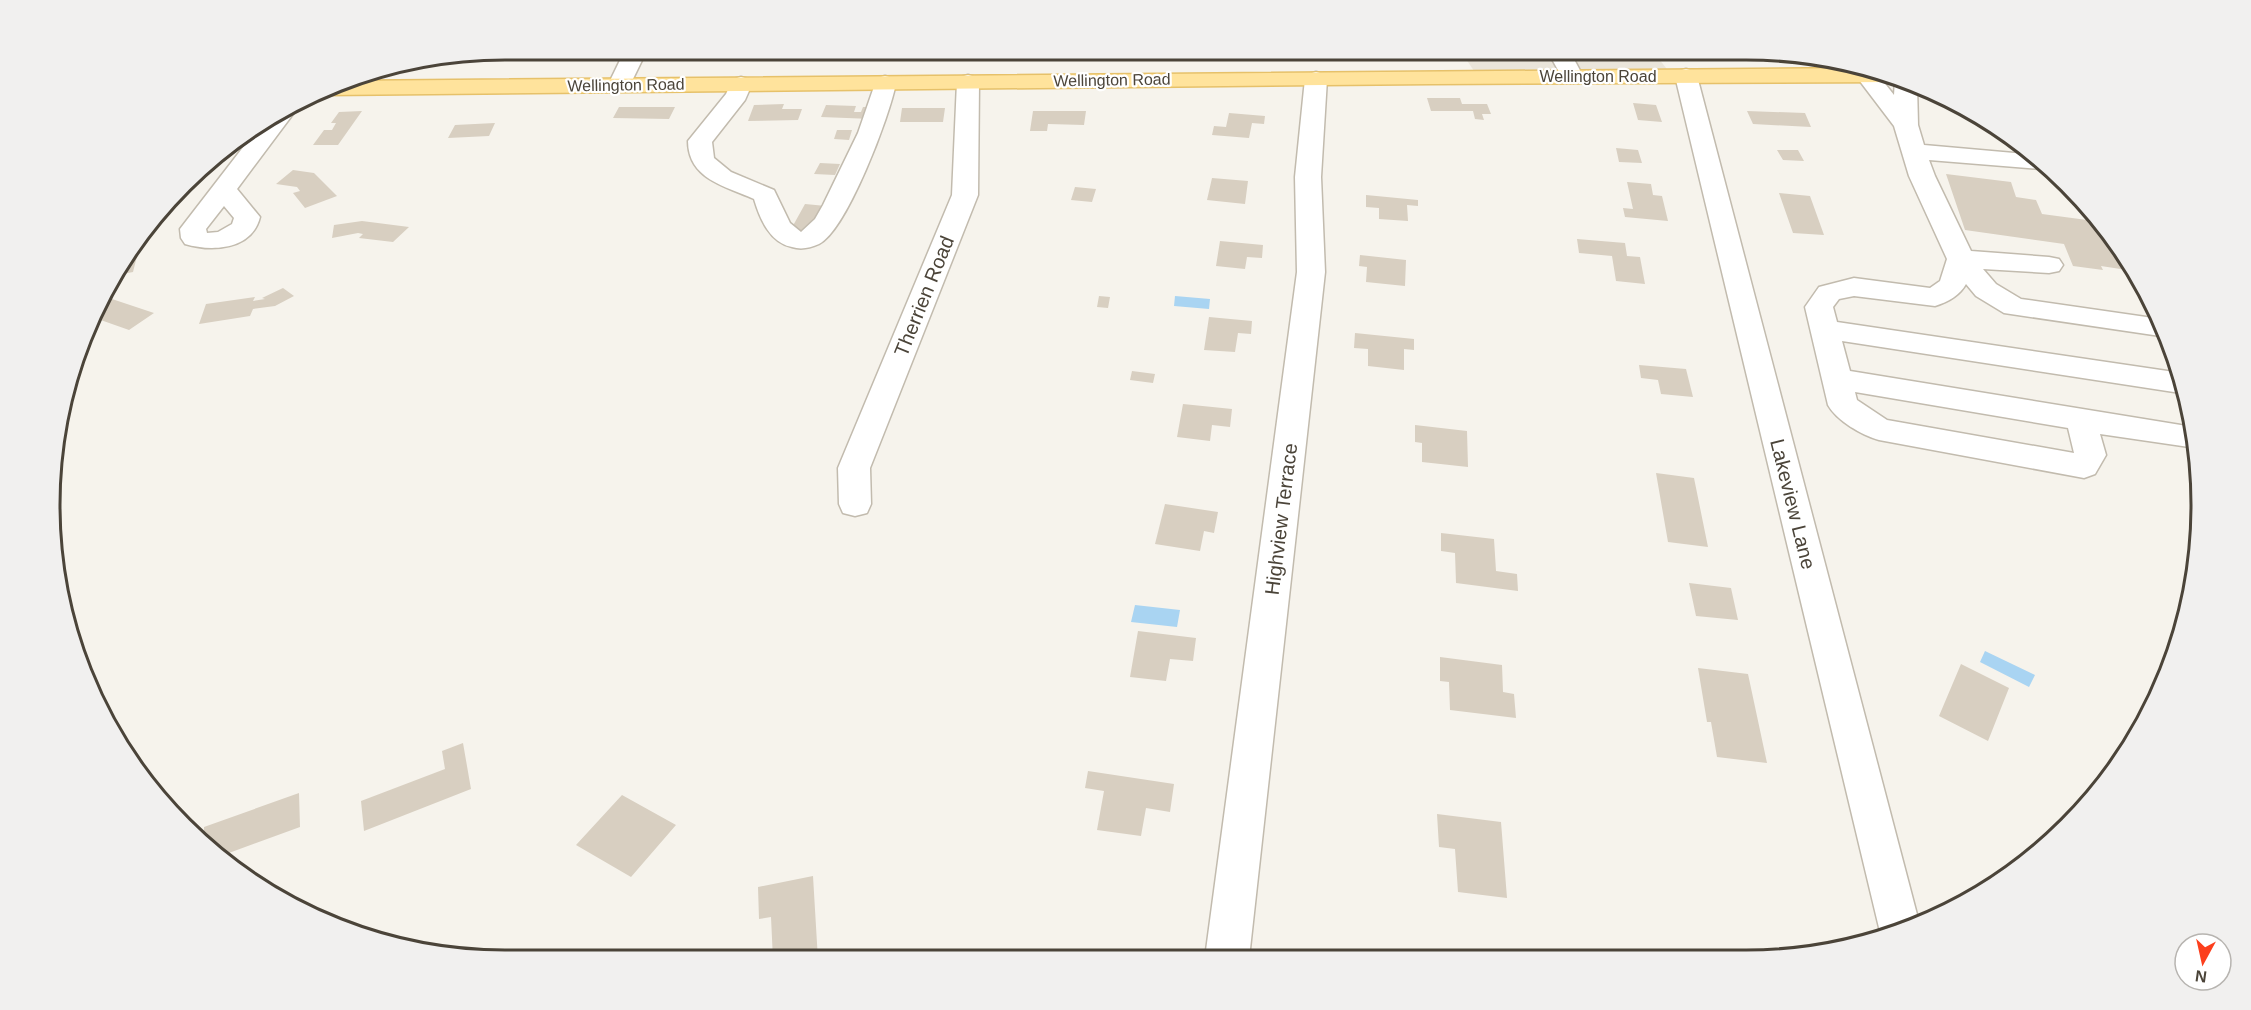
<svg xmlns="http://www.w3.org/2000/svg" width="2251" height="1010" font-family="Arial,sans-serif">
  <rect width="100%" height="100%" fill="#f6f3ec"/>
  <path fill="#eae5da" d="M1460 50H1652L1670 73 1474 71Z"/>
  <path fill="#a9d4f2" d="M1175 296 1210 299 1209 309 1174 306Z
    M1135 605 1180 610 1177 627 1131 622Z
    M1985 651 2035 675 2029 687 1980 662Z"/>
  <path fill="#d8cfc1" d="M1427 98H1460L1462 104H1487L1491 114H1482L1484 120 1475 119 1473 111H1431Z
    M1633 103 1656 105 1662 122 1638 120Z
    M784 104 782 109H802L798 120 748 121 754 105Z
    M826 105 856 106 854 112H861L863 107H876L872 119 821 117Z
    M619 107H675L669 119 613 118Z
    M902 108H945L943 122H900Z
    M362 111 338 145H313L324 130H332L336 123H331L339 112Z
    M1033 111H1086L1084 125 1048 124 1047 131H1030Z
    M1747 111 1805 113 1811 127 1753 124Z
    M1229 113 1265 116 1264 124 1252 123 1249 138 1212 135 1214 126 1226 127Z
    M495 123 489 136 448 138 455 125Z
    M837 130H852L849 140 834 139Z
    M1616 148 1638 150 1642 163 1619 162Z
    M1777 150H1798L1804 161 1783 160Z
    M820 163 840 164 835 175 814 174Z
    M293 170 314 173 337 196 305 208 293 193 300 191 297 187 276 184Z
    M1946 174 2011 182 2016 197 2036 200 2042 214 2087 220 2084 213 2095 215 2114 239 2112 238 2127 270 2101 266 2103 270 2073 266 2064 244 1965 230Z
    M1212 178 1248 181 1245 204 1207 200Z
    M1627 182 1651 184 1653 195 1662 196 1668 221 1625 217 1623 208 1633 209Z
    M1075 187 1096 189 1092 202 1071 200Z
    M1779 193 1810 196 1824 235 1793 233Z
    M1366 195 1418 200V206L1407 205 1408 221 1379 219V208L1366 207Z
    M805 204 826 206 813 232 790 231Z
    M362 221 409 227 393 242 359 238 363 234 358 233 332 238 334 225Z
    M1577 239 1625 243 1627 256 1640 257 1645 284 1616 281 1612 256 1579 253Z
    M1220 241 1263 245 1262 258 1247 257 1245 269 1216 266Z
    M139 248 133 272 112 276 134 249Z
    M1360 255 1406 260 1405 286 1366 282 1367 267 1359 266Z
    M283 288 294 296 275 306 253 309 250 316 199 324 206 304 255 297 253 301 265 299 262 298Z
    M103 296 154 313 129 330 95 318Z
    M1099 296 1110 297 1108 308 1097 307Z
    M1209 317 1252 321 1251 334 1238 333 1235 352 1204 350Z
    M1355 333 1414 339V350L1404 349V370L1368 366V349L1354 348Z
    M1639 365 1686 369 1693 397 1661 394 1658 380 1641 378Z
    M1132 371 1155 374 1153 383 1130 380Z
    M1183 404 1232 409 1230 427 1212 425 1210 441 1177 437Z
    M1415 425 1467 431 1468 467 1422 462V443L1415 442Z
    M1656 473 1694 478 1708 547 1668 542Z
    M1165 504 1218 512 1214 533 1204 531 1200 551 1155 544Z
    M1441 533 1494 539 1496 571 1517 574 1518 591 1456 583 1455 553 1441 551Z
    M1689 583 1731 588 1738 620 1696 616Z
    M1138 631 1196 638 1193 661 1170 659 1166 681 1130 677Z
    M1440 657 1502 665 1503 692 1514 694 1516 718 1450 710 1449 682 1440 681Z
    M1961 664 2009 688 1988 741 1939 716Z
    M1698 668 1748 674 1767 763 1717 757 1711 722H1707Z
    M463 743 471 789 364 831 361 801 445 769 442 751Z
    M1088 771 1174 784 1170 812 1146 808 1141 836 1097 830 1104 791 1085 788Z
    M299 793 300 827 218 857 204 847V827Z
    M622 795 676 825 631 877 576 845Z
    M1437 814 1501 822 1507 898 1458 892 1455 849 1439 847Z
    M813 876 818 960H773L771 917 759 919 758 887Z"/>
  <g fill="none" stroke-linecap="round" stroke-linejoin="round">
    <g stroke="#c2bbae" stroke-width="3">
      <path id="minor" d="M625 50H647L630 85 627 90 619 92 611 90 608 85Z
        M1547 50H1569L1583 76 1580 81 1572 83 1564 81Z
        M1686 69 1694 71 1697 76 1920 926 1881 936 1675 76 1678 71Z
        M1866 69 1875 71 1894 95 1895 80 1897 76 1917 85 1918 125 1924 145 2036 155 2053 170 1929 160 1935 176 1971 251 2049 257 2059 259 2063 265 2059 271 2049 273 1983 269 1996 284 2021 299 2160 319 2167 337 2004 313 1976 296 1966 284C1960 295 1948 302 1935 306L1854 296 1839 299 1833 307 1837 322 2181 373 2187 394 1842 341 1850 371 2193 427 2196 448 2100 434 2106 455 2095 474 2084 478 1879 440C1862 435 1837 421 1828 405L1805 307 1819 287 1854 278 1930 288 1940 281 1947 259 1909 176 1894 126 1856 76 1859 71ZM1855 392 2068 428 2074 453 1887 420 1857 400Z
        M1316 72 1324 74 1327 79 1321 177 1325 272 1249 958H1205L1297 272 1295 177 1305 79 1308 74Z
        M968 75 976 77 979 82 978 195 870 468 871 504 867 513 855 516 843 513 839 504 838 468 952 195 957 82 960 77Z
        M885 76 893 78 896 83C890 115 847 230 819 244 810 248 801 250 792 247 770 243 760 219 754 199 725 186 688 179 688 141L726 94 733 79 741 77 749 79 752 84 745 100 712 142 714 158 731 172 774 190 790 223 801 232 815 219 823 205 858 133 877 78Z
        M296 102 299 106 237 189 260 217C252 250 212 252 185 244L181 238 180 229 264 120ZM224 206 234 218 232 224 218 232 207 233 206 229Z"/>
    </g>
    <g stroke="#e6c16a" stroke-width="3">
      <path id="major" d="M1860 68 1893 74 1904 79 1896 82 1432 84 327 95 318 92 342 81Z"/>
    </g>
    <use href="#minor" fill="#fff" fill-rule="evenodd"/>
    <use href="#major" fill="#ffe39c" fill-rule="evenodd"/>
  </g>
  <g text-anchor="middle" dominant-baseline="central" stroke-width="4.5" stroke-linejoin="round" paint-order="stroke">
    <g font-size="16" fill="#4b4439" stroke="#fff">
      <text x="1598" y="76">Wellington Road</text>
      <text transform="translate(1112 80) rotate(-1)">Wellington Road</text>
      <text transform="translate(626 85) rotate(-1)">Wellington Road</text>
    </g>
    <g font-size="20" fill="#4b4439" stroke="#fff">
      <text transform="translate(924 296) rotate(-68)">Therrien Road</text>
      <text transform="translate(1793 504) rotate(76)">Lakeview Lane</text>
      <text transform="translate(1281 519) rotate(-83)">Highview Terrace</text>
    </g>
  </g>
  <path d="M0 0H2251V1010H0ZM505 60H1746A445 445 0 0 1 2191 505V505A445 445 0 0 1 1746 950H505A445 445 0 0 1 60 505V505A445 445 0 0 1 505 60Z" fill="#f1f0ef" fill-rule="evenodd"/>
  <path fill="none" stroke="#4b4439" stroke-width="3" d="M505 60H1746A445 445 0 0 1 2191 505V505A445 445 0 0 1 1746 950H505A445 445 0 0 1 60 505V505A445 445 0 0 1 505 60Z"/>
  <g transform="translate(2203 962) rotate(188)"><circle r="28" fill="#ffffff" stroke="#b7b4b0" stroke-width="1.5"/>
  <path d="M0-4.5L10 22L0 15L-10 22Z" fill="#fc3f1d"/>
  <text y="-9" font-size="16" font-weight="bold" text-anchor="middle" fill="#4b4439">N</text>
  </g>
</svg>
